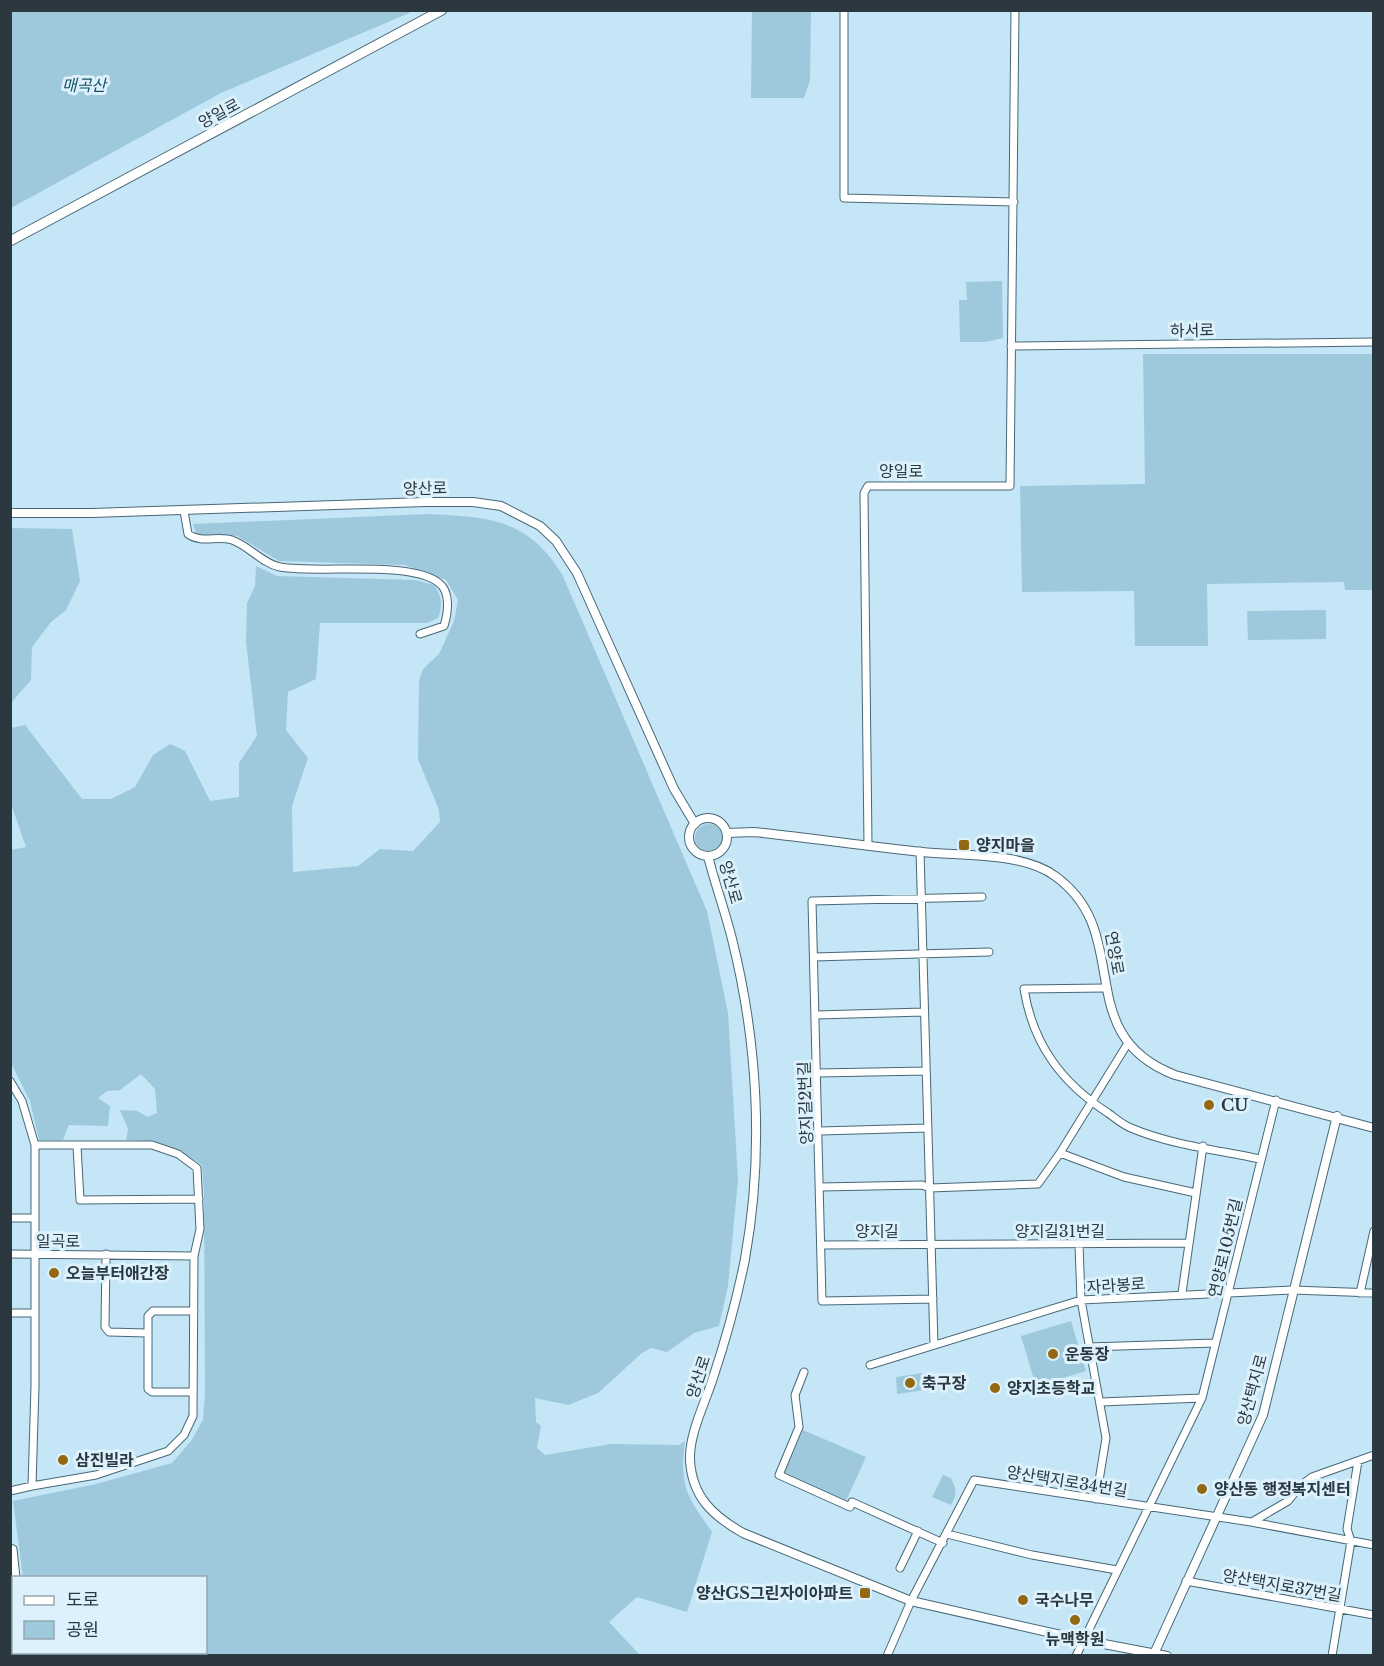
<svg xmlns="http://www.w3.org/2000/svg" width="1384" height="1666" font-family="'Libre Baskerville','Noto Sans KR',serif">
  <rect width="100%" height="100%" fill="#c4e6f6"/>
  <path fill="#9ec9dd" d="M11 10H414V11L221 93 11 208Z
    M752 11H811L810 80 804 98H751Z
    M1002 281 1003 338 986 342H960L959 300H967L966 282Z
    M1143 354H1373V590H1345L1344 582 1207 584 1208 646H1135L1134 591 1022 592 1020 486 1145 484Z
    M428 514C488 517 527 518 562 574L707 911 728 1013 738 1179 728 1286 719 1326 694 1333 667 1352 651 1348 642 1353 598 1393 568 1405 535 1398 536 1422 541 1426 537 1448 545 1455 611 1444 679 1445 685 1441C679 1486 687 1497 712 1532L687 1612 637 1597 609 1622 640 1655H84L87 1652H206V1578L23 1577 13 1501 96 1484 172 1463 191 1441 203 1420 205 1393 204 1193 202 1165C177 1147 157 1140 126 1140L128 1129 120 1110 137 1111 148 1117 157 1113 155 1089 141 1074 120 1090 107 1091 98 1098 110 1106 108 1126 69 1125 63 1140H39L30 1101 11 1063V850L26 847 11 804V728L25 725 82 799H111L135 787 153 755 170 744 185 751 210 801 239 797V763L257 736 246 642 247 603 255 586 256 566 277 576 415 580 434 585C442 598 443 604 438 618L427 623H320L316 679 288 692 286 730 308 758 292 806 293 872 358 866 380 849 413 851 440 822 439 810 418 759 419 681 423 669 439 654 454 621 458 600 446 580 405 565 279 561 237 536 215 534 197 536 193 524Z
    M11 528 72 529 80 581 66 610 51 622 32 647 31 680 11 703Z
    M1326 610V639L1248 640 1247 611Z
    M695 838a14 14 0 1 1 28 0a14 14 0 1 1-28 0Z
    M1071 1321 1086 1371 1036 1386 1021 1336Z
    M923 1373 925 1390 897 1394 896 1377Z
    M803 1430 866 1457 846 1501 784 1474Z
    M943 1475 951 1478C957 1490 957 1494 951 1505L932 1497Z"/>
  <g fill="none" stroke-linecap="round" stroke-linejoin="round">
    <g stroke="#496876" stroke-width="9">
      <path id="minor" d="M844 10V198L1014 202
        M1011 346 1374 342
        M184 511 188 534C202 544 217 535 232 540 249 546 263 564 280 567 320 574 410 560 439 583 451 592 448 613 444 626L420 634
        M868 845 864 493 868 486H1010L1015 10
        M920 851 934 1345
        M814 957 989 952
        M1105 988 1024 989C1033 1045 1062 1083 1108 1113 1115 1118 1123 1125 1131 1128 1171 1145 1218 1150 1260 1159
        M816 1015 924 1012
        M818 1073 926 1071
        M10 1081 22 1101 35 1145V1386L32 1486 10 1491
        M820 1131 928 1128
        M77 1146 80 1200 199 1199
        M1060 1153 1124 1177 1196 1193
        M821 1187 922 1185 930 1188 1038 1184 1060 1153 1128 1043
        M10 1218H35
        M1079 1244 1081 1300 1106 1438 1096 1499
        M822 1245 1189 1243
        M10 1254 194 1256
        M106 1254 105 1327 109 1332 147 1333
        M1182 1293 1203 1146
        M1360 1293 1374 1231
        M933 1299 822 1301 812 901 982 897
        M10 1313H35
        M1089 1347 1215 1343
        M870 1365 1081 1300 1293 1290 1374 1293
        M804 1372 795 1395 799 1427 779 1475 850 1507 852 1502 943 1543
        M193 1392H152L148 1389V1316L153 1311H194
        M1101 1402 1202 1398
        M32 1486 96 1475 168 1451 184 1435 193 1416 194 1256 200 1229 197 1168 178 1154 152 1145H35
        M1252 1522 1288 1501 1300 1486 1312 1477 1374 1455
        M947 1534 1032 1555 1117 1570
        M10 1548 13 1549 16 1578
        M900 1568 918 1531
        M1186 1581 1374 1615
        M10 1631H14
        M23 1652V1656
        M887 1656 911 1601 974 1480 1251 1522 1374 1545
        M1076 1656 1202 1398 1276 1100
        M1332 1656 1351 1541 1347 1529 1358 1461"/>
    </g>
    <g stroke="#496876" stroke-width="10">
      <path id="tertiary" d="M10 513H92L425 502H473L501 506 540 526 556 541 577 573 674 789 695 824
        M689 837a19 19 0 1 1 38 0a19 19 0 1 1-38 0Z
        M727 833 754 832C810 838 866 846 922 852 961 856 1023 852 1055 876 1136 934 1069 1034 1175 1075L1374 1128
        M708 856C715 884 725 911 732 939 758 1043 764 1153 745 1259 737 1299 726 1339 713 1378 705 1403 689 1434 690 1460 692 1497 713 1516 743 1533L911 1601 1083 1640 1167 1656
        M1153 1656 1263 1415 1337 1116"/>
    </g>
    <g stroke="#496876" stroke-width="11">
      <path id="secondary" d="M10 241 442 10"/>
    </g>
    <use href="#minor" stroke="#fff" stroke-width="7"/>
    <use href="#tertiary" stroke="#fff" stroke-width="8"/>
    <use href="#secondary" stroke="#fff" stroke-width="9"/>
  </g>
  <g fill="#936813" stroke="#dcf1fb" stroke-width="2">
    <rect x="958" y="839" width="12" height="12" rx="3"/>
    <circle cx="1209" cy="1105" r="6"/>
    <circle cx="54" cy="1273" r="6"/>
    <circle cx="1053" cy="1354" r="6"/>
    <circle cx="910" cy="1383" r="6"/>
    <circle cx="995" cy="1388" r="6"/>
    <circle cx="63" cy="1460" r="6"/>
    <circle cx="1202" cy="1489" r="6"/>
    <rect x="859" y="1587" width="12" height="12" rx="3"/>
    <circle cx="1023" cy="1600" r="6"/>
    <circle cx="1075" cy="1620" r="6"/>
  </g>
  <g text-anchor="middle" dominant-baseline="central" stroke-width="6" stroke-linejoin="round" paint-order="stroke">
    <g font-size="16" font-style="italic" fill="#164f65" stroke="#dcf1fb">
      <text x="84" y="85">매곡산</text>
    </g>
    <g font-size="16" fill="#2b383f" stroke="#dcf1fb">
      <text transform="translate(219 113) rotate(-28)">양일로</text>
      <text transform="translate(1192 330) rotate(-1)">하서로</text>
      <text x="901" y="471">양일로</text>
      <text transform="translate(425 488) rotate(-1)">양산로</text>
      <text transform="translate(731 882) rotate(74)">양산로</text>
      <text transform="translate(1115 953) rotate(80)">연양로</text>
      <text transform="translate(805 1103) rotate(-92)">양지길2번길</text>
      <text x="877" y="1231">양지길</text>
      <text x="1060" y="1231">양지길31번길</text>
      <text x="58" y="1241">일곡로</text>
      <text transform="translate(1225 1248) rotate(-77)">연양로105번길</text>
      <text transform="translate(1116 1285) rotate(-4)">자라봉로</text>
      <text transform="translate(698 1377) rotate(-72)">양산로</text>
      <text transform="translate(1252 1390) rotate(-75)">양산택지로</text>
      <text transform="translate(1067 1481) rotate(9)">양산택지로34번길</text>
      <text transform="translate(1282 1585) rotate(10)">양산택지로37번길</text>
    </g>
    <g font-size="16" font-weight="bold" fill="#2b383f" stroke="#dcf1fb" text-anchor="start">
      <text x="976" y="845">양지마을</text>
      <text x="1221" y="1105">CU</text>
      <text x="66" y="1273">오늘부터애간장</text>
      <text x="1065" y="1354">운동장</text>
      <text x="922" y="1383">축구장</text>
      <text x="1007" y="1388">양지초등학교</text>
      <text x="75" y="1460">삼진빌라</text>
      <text x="1214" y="1489">양산동 행정복지센터</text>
      <text x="853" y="1593" text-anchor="end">양산GS그린자이아파트</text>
      <text x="1035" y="1600">국수나무</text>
      <text x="1075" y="1639" text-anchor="middle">뉴맥학원</text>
    </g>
  </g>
  <rect width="1384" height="1666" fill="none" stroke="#2b383f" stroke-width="24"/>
  <rect x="12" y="1576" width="195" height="78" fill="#dcf1fb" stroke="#95a7b0" stroke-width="1.5"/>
  <rect x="24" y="1596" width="30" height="9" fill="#ffffff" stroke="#95a7b0" stroke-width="1.5"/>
  <text x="66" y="1606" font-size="18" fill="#2b383f">도로</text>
  <rect x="24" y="1621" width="30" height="18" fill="#9ec9dd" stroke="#95a7b0" stroke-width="1.5"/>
  <text x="66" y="1636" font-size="18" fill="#2b383f">공원</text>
</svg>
